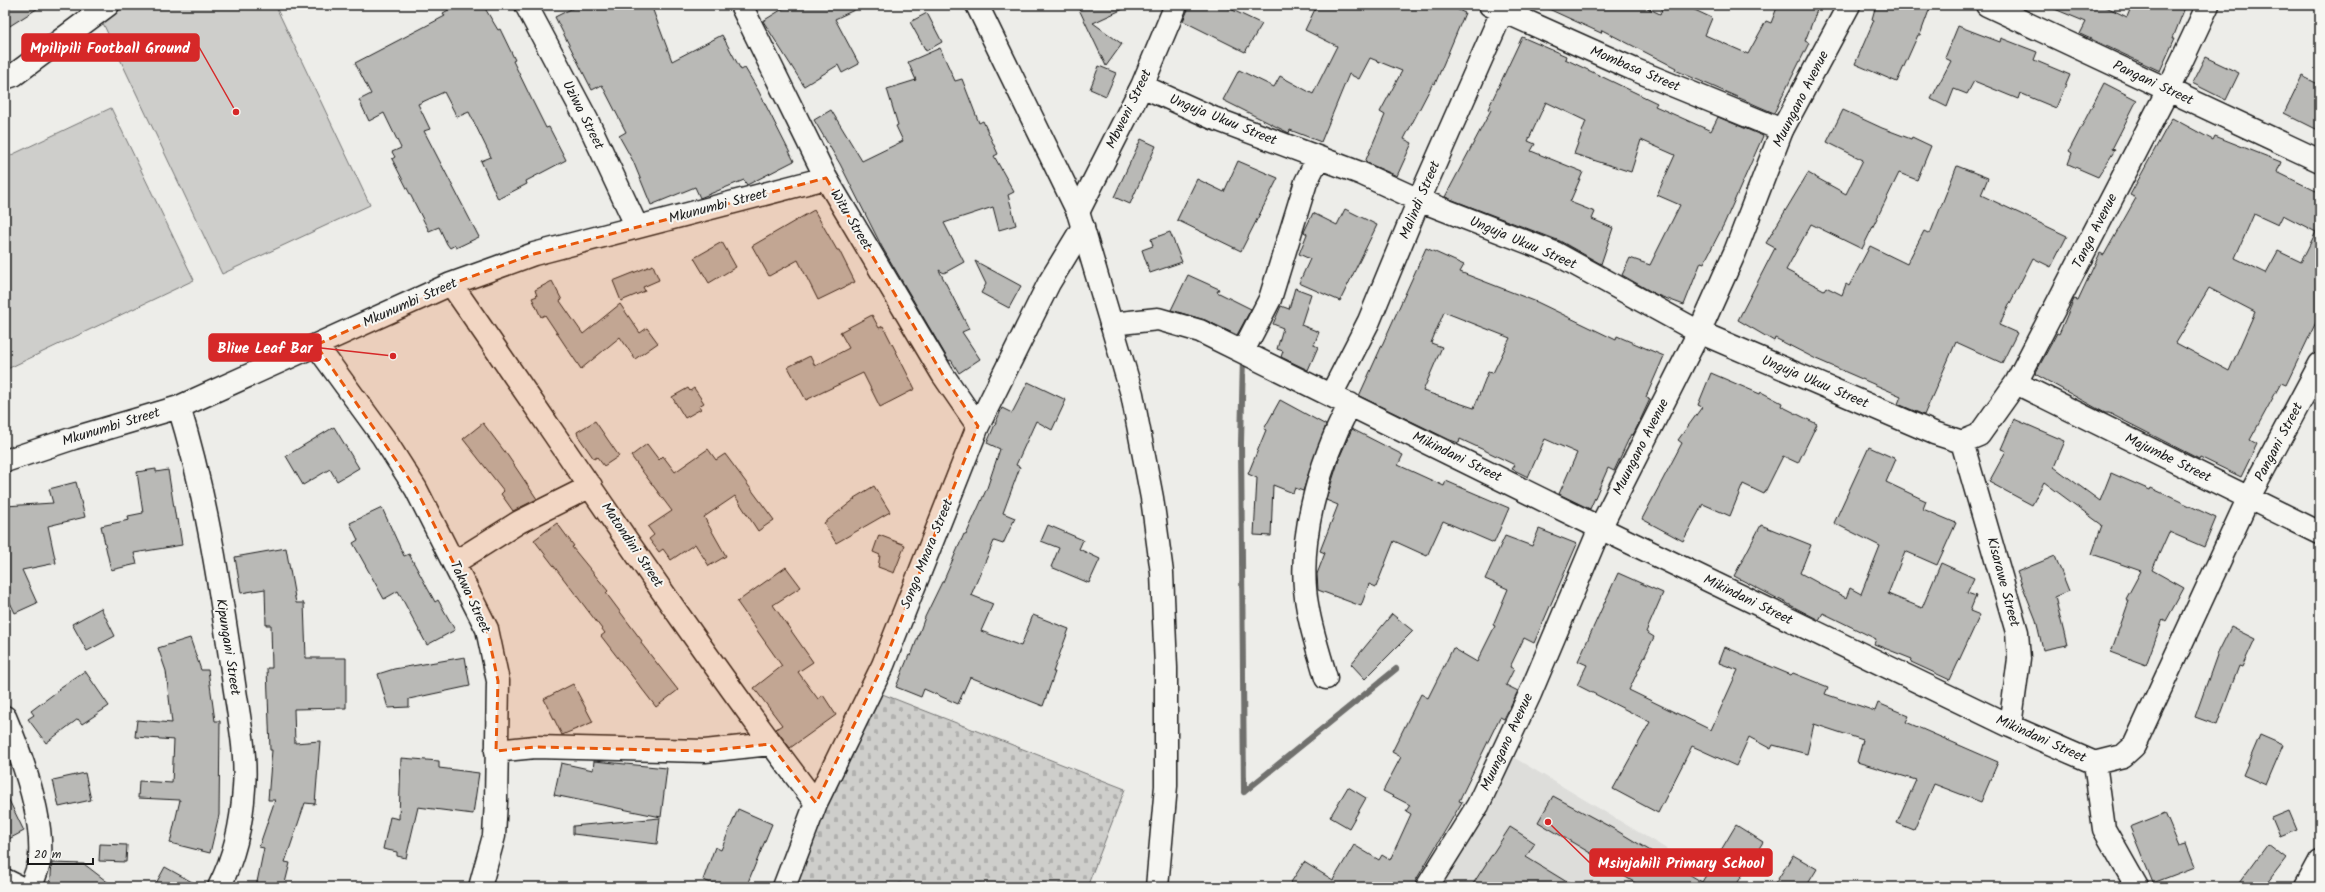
<svg xmlns="http://www.w3.org/2000/svg" width="2325" height="892" font-family="Kalam,sans-serif">
  <defs>
    <pattern id="cemetery-stones" width="16" height="16" patternUnits="userSpaceOnUse"><rect width="16" height="16" fill="#cececb"/><path d="M2 7V4a2 2 0 0 1 4 0v3zM10 15v-3a2 2 0 0 1 4 0v3z" fill="#b0b0ae"/></pattern>
  </defs>
  <rect width="100%" height="100%" fill="#edede9"/>
  <filter id="ink" filterUnits="userSpaceOnUse"><feTurbulence type="fractalNoise" baseFrequency=".025" numOctaves="2"/><feDisplacementMap in="SourceGraphic" scale="8" xChannelSelector="R" yChannelSelector="G"/><feConvolveMatrix kernelMatrix="1 2 1 2 8 2 1 2 1" color-interpolation-filters="sRGB"/></filter>
  <g filter="url(#ink)">
    <path fill="#ddddda" d="M1513 757 1730 887H1437Z"/>
    <path fill="#cececb" stroke="#757574" d="M131 5H275L370 205 222 274 101 19Z
      M111 108 194 280 5 370V158Z"/>
    <path fill="url(#cemetery-stones)" stroke="#757574" d="M872 690 1125 789 1087 887H795Z"/>
    <g fill="none" stroke-linecap="round" stroke-linejoin="round">
      <path stroke="#6f6f6d" stroke-width="6" d="M1243 357 1241 443 1244 792
        M1244 792 1396 669"/>
    </g>
    <path fill="#b9b9b6" stroke="#1c1c1c" fill-rule="evenodd" d="M5 5H43L5 29Z
      M457 5H483L498 30 500 29 515 60 513 61 530 96 546 128 549 127 566 160 526 181 527 184 498 199 481 161 491 157 469 112 457 117 444 92 418 104 430 129 424 131 479 237 456 248 455 245 450 248 447 244 439 227 429 231 392 159 395 157 392 152 401 148 384 113 369 121 359 100 371 94 355 63 445 16 443 13Z
      M579 5H651L672 61 722 35 741 70 745 68 758 90 794 161 747 185 744 180 700 198 695 187 651 205 633 161 619 136 626 132 602 85 592 90 555 17Z
      M789 5H865L835 19 859 64 842 73 838 65 804 86 763 21Z
      M1077 5H1132L1093 23 1122 44 1106 66Z
      M1190 5H1222L1262 24 1245 52 1183 21Z
      M1317 5H1447L1465 13 1435 84 1433 83 1404 139 1412 143 1397 176 1365 162 1385 115 1380 112 1402 71 1370 58 1359 79 1349 74 1321 142 1290 130 1289 133 1223 100 1239 70 1274 87 1280 76 1313 94 1337 46 1305 30Z
      M1540 5H1641L1660 14 1664 5H1684L1712 18 1705 35 1748 54 1766 21 1771 23 1778 5H1819L1805 41 1809 43 1774 113 1675 70 1676 68 1602 30 1601 33Z
      M1876 5H1931L1920 35H1918L1897 82 1855 64 1874 20 1872 19Z
      M2045 5H2102L2127 17 2132 5H2186L2173 38H2175L2160 71 2080 34 2086 22Z
      M927 13 942 42 926 51 910 22Z
      M1958 26 2000 42 2001 38 2037 52 2034 60 2070 75 2056 108 2020 93 2018 99 1974 81 1967 94 1954 89 1947 107 1931 99 1951 61 1945 58Z
      M1522 37 1566 56 1565 59 1657 103 1655 106 1711 131 1718 117 1763 136 1724 224 1704 263 1701 262 1684 305 1657 295 1622 275 1630 258 1650 265 1680 205 1657 195 1675 155 1641 140 1631 172 1574 154 1586 121 1546 102 1528 141 1535 144 1531 151 1583 172 1570 202 1595 212 1592 219 1613 228 1601 264 1560 241 1445 197 1491 110 1488 109Z
      M940 48 955 81 962 79 979 123 983 121 998 154 994 156 1014 192 1008 195 1016 225 999 230 993 207 944 223 964 262 944 273 939 270 969 329 962 332 980 359 959 373 951 360 949 361 882 247 840 164 814 120 831 110 862 161 903 141 896 126 898 125 887 89 916 80 908 62Z
      M2205 57 2239 73 2226 100 2192 83Z
      M1099 66 1116 73 1106 96 1090 89Z
      M2302 76 2320 85V131L2284 113Z
      M2104 83 2137 100 2112 149 2115 150 2098 177 2068 164 2072 153 2069 151Z
      M1843 110 1882 128 1911 139 1912 137 1931 146 1917 180 1899 173 1862 249 1811 224 1786 270 1824 290 1826 287 1842 295 1846 284 1849 286 1870 246 1907 264 1924 231 1930 234 1957 166 1988 178 1981 195 2067 236 2051 267 2033 258 1999 325 2017 333 2002 363 1956 342 1924 415 1898 404 1901 396 1816 359 1775 338 1774 341 1738 320 1775 248 1766 243 1808 173 1846 194 1863 160 1827 142Z
      M2172 118 2213 140 2215 136 2281 162 2277 172 2320 193V314L2286 385 2281 383 2250 440 2257 444 2241 477 2200 457 2199 459 2109 413H2105L2035 374 2057 333 2059 334 2074 299 2078 300 2100 253 2104 255 2136 198 2130 195ZM2254 214 2278 225 2283 215 2316 232 2301 262 2278 251 2266 273 2235 258ZM2209 288 2255 312 2229 371 2176 343Z
      M1141 139 1156 146 1130 204 1114 197Z
      M1238 161 1278 178 1241 251 1177 220 1197 179 1224 192Z
      M1345 209 1377 225 1340 301 1299 283 1310 259 1299 254 1307 234 1304 232 1313 213 1337 225Z
      M814 210 837 250H839L855 282 818 300 798 260 769 276 752 246Z
      M1170 232 1182 262 1150 273 1142 250 1153 246 1151 239Z
      M722 242 736 267 709 283 694 258Z
      M1426 248 1464 265 1460 272 1537 302 1616 340 1617 336 1664 356 1646 397 1650 399 1637 427 1633 435 1631 434 1614 471 1608 468 1590 509 1559 494 1577 453 1545 439 1528 477 1512 469 1515 465 1486 451 1460 439 1459 443 1450 440 1359 396ZM1444 312 1510 338 1493 373 1488 372 1474 408 1423 391 1442 347 1431 343Z
      M975 261 1021 286 1009 308 981 293 986 284Z
      M653 265 659 280 643 287 645 291 621 301 613 281Z
      M1188 275 1219 289 1217 292 1251 309 1237 335 1205 320 1171 310Z
      M552 281 562 300 560 301 583 334 620 304 640 333 647 328 658 343 635 359 620 337 581 369 545 315 541 317 532 298 537 296 535 290Z
      M1295 288 1311 294 1301 325 1319 332 1314 345 1318 347 1308 370 1281 357 1283 351 1277 349 1283 328 1273 324 1281 306 1289 309Z
      M872 315 879 328 883 326 915 389 880 407 863 373 806 400 788 367 810 356 815 366 849 348 840 332Z
      M1711 373 1760 394 1761 392 1782 403 1781 406 1817 424 1798 463 1783 456 1764 494 1743 484 1730 516 1703 504 1683 541 1642 519 1682 443 1678 440 1702 407 1698 405Z
      M1028 382 1066 400 1052 430 1036 421 1016 465 1020 467 1003 513 1015 518 1003 544 994 541 971 595 993 604 981 631 1021 646 1033 615 1069 629 1053 672H1055L1043 706 970 677 958 704 924 689 921 697 896 687 909 655 911 656 925 617 942 582H943L964 534 966 535 987 488 1000 449 987 443 1002 408 1012 413Z
      M688 388 690 391 694 388 704 403 699 406 701 409 685 418 672 397Z
      M1280 400 1326 425 1303 491 1295 488 1293 493 1273 485 1271 536 1254 535 1257 478 1248 474 1266 430 1264 429Z
      M2014 419 2065 441 2054 467 2100 501 2111 473 2150 490 2151 488 2216 518 2204 547 2169 532 2152 570 2184 588 2166 621 2163 619 2146 665 2111 652 2129 601 2126 599 2141 571 2092 554 2102 525 2044 482 2032 505 1989 482 2006 451 2001 449Z
      M595 421 619 456 604 466 597 457 594 459 578 436 577 432Z
      M483 423 508 456 537 499 513 511 501 494 504 491 463 439Z
      M334 427 359 468 337 481 330 469 303 485 286 456Z
      M1352 429 1403 455 1398 465 1444 486 1446 481 1509 508 1494 543 1443 521 1427 556 1394 541 1376 587 1369 584 1361 606 1318 590 1317 574 1325 553 1320 551 1338 505 1326 500 1340 456Z
      M647 444 659 460 663 456 675 472 708 449 716 460 725 454 774 520 758 531 735 496 704 517 726 556 709 566 695 544 671 560 663 549 659 552 649 539 654 535 648 527 672 511 631 456Z
      M1869 447 1896 459 1886 482 1926 501 1923 509 1956 523 1937 565 1905 551 1888 594 1922 608 1941 563 1974 578 1967 593 1976 596 1970 611 1980 615 1950 680 1911 662 1912 659 1874 644 1876 639 1823 613 1819 620 1734 576 1761 525 1811 545 1800 573 1846 598 1850 588 1861 594 1880 546 1834 523Z
      M156 469V472L168 470 176 520 178 519 182 545 134 553 137 564 111 570 101 526 129 520 128 516 143 513 137 472Z
      M76 482 85 517 48 526 56 563 22 570 37 603 15 613 5 592V506L53 503 49 489Z
      M874 486 890 512 836 543 824 523 855 499 854 498Z
      M382 508 404 556 409 554 435 602 438 600 455 630 427 645 398 591 384 599 353 543 358 540 350 523Z
      M557 523 574 546 572 547 608 591 606 593 642 641 641 643 678 690 656 707 601 636 605 633 534 540Z
      M1048 525 1083 540 1079 549 1100 559 1089 583 1051 567 1059 548 1041 541Z
      M1539 529 1577 544 1534 643 1524 638 1510 667 1514 669 1506 685 1518 691 1504 719 1500 717 1459 801 1462 802 1416 880 1415 887H1288L1304 862 1333 880 1354 845 1379 860 1382 855 1390 860 1411 814 1406 811 1410 805 1383 791 1401 757 1392 752 1421 694 1428 698 1453 648 1477 662 1495 626 1493 625 1508 589 1485 579 1505 536 1532 546Z
      M879 535 905 545 894 573 878 567 880 555 873 552Z
      M286 548 296 603H304L306 658H346V708L294 709 295 743 320 741 315 804 305 803 285 862 290 863 284 887H256L264 848 259 847 275 800H268L272 750H270L267 668H272L271 625H266L265 589 241 593 235 557Z
      M2055 556 2069 591 2055 597 2067 645 2043 650 2036 620 2017 572Z
      M786 567 801 587 773 605 813 662 798 672 818 699 823 695 836 715 790 748 776 729 782 725 754 688 782 666 737 602Z
      M1618 573 1663 593 1646 632 1654 637 1629 690 1711 730 1738 670 1719 663 1725 647 1791 675 1793 673 1828 687 1825 694 1875 711 1878 703 1909 716 1906 722 1998 762 1981 802 1934 784 1914 830 1897 823 1916 780 1857 762 1863 740 1814 724 1807 754 1773 745 1771 749 1749 737 1736 766 1692 746 1658 813 1613 789 1650 722 1577 685 1587 665 1578 661Z
      M101 608 115 636 87 651 72 624Z
      M1392 614 1413 631 1365 679 1351 664Z
      M2231 627 2255 639 2242 667 2239 666 2217 725 2195 717 2217 655Z
      M190 638 201 670H208L215 721H220L219 815 210 853 170 843 180 800 138 798 139 781 172 783 174 740 135 737 137 720 172 723 166 671 158 648Z
      M465 657 470 686 409 699V707L388 708 378 674 394 669Z
      M85 671 109 706 82 724 78 719 46 743 28 719 34 715 31 711 59 690 58 689Z
      M573 684 593 722 562 735 544 699Z
      M2260 735 2283 745 2266 785 2243 775Z
      M401 758 439 761V768L479 773 473 814 418 807 406 858 397 856V852L383 849 390 817 399 819Z
      M594 761 667 768 661 817 554 795 561 763 593 770Z
      M85 773 91 800 59 807 53 780Z
      M1348 787 1366 798 1349 828 1330 817Z
      M5 792 24 831 5 841Z
      M1553 796 1614 829 1702 882 1736 825 1763 842 1735 887H1642L1596 859 1597 857 1538 822Z
      M738 809 772 824 746 887H722L703 880 715 847 721 850Z
      M2289 811 2297 830 2280 837 2272 818Z
      M2165 813 2179 846 2186 844 2195 867 2153 883 2130 827Z
      M660 818 657 844 573 834V826Z
      M1510 827 1535 843 1526 857 1575 887H1471Z
      M100 844 127 845 126 862 99 861Z
      M2268 844 2286 858 2264 887H2236Z
      M1793 855 1817 869 1806 887H1773Z
      M52 863 84 864 114 887H50Z
      M165 867 201 887H154Z"/>
    <g fill="none" stroke-linecap="round" stroke-linejoin="round">
      <g stroke="#1c1c1c" stroke-width="25">
        <path id="minor" d="M526 5 587 120 637 227
          M741 5 826 178 943 375 978 426
          M1490 5 1633 69 1782 130
          M1987 5 2320 161
          M5 78 14 75 108 5
          M1142 86 1213 118 1360 173 1419 200 1555 253 1699 332 1934 433 1962 442
          M1078 212 1142 86 1176 5
          M451 284C572 458 688 636 816 803
          M1111 324 1158 319 1200 331 1600 528 2010 726 2095 763 2123 756 2134 746 2249 497 2320 364
          M316 345 383 437 416 489 487 629 498 681 496 801 494 836 480 887
          M1243 351 1270 299 1306 182 1318 158
          M2016 383 2320 533
          M1331 395 1369 321 1419 200 1505 5
          M179 407C206 494 220 587 233 677 238 713 247 752 244 788 242 822 235 856 219 887
          M1962 442 1979 435 2016 383 2168 90 2208 5
          M1962 442 2017 632 2019 659 2010 726
          M5 461 74 438 179 407 451 284 534 254 826 178
          M454 563 519 522 591 486
          M1326 678C1320 656 1312 633 1308 610 1295 545 1319 462 1350 404
          M5 717C22 757 43 814 40 857 39 868 34 877 31 887
          M496 751 535 747 705 751 770 744
          M2095 763 2104 829 2137 887
          M5 880 19 887
          M784 887 816 803 883 665 978 426 1049 283 1083 227
          M2306 887 2320 861"/>
      </g>
      <g stroke="#1c1c1c" stroke-width="25">
        <path id="secondary" d="M1427 887 1478 805 1530 694 1600 528 1699 332 1735 252 1782 130 1849 5"/>
      </g>
      <g stroke="#1c1c1c" stroke-width="25">
        <path id="trunk" d="M977 5 1078 212 1132 394 1152 498 1162 573 1166 668V786L1157 887"/>
      </g>
      <use href="#minor" stroke="#f6f6f2" stroke-width="22"/>
      <use href="#secondary" stroke="#f6f6f2" stroke-width="22"/>
      <use href="#trunk" stroke="#f6f6f2" stroke-width="22"/>
    </g>
  </g>
  <path fill="#e8590c" fill-opacity="0.2" stroke="#e8590c" stroke-width="3" stroke-dasharray="8 5" stroke-linejoin="round" d="M826 178 943 375 978 426 883 665 816 803 770 744 705 751 535 747 496 751 498 681 487 629 416 489 316 345 451 284 534 254Z"/>
  <g text-anchor="middle" dominant-baseline="central" stroke-width="4" stroke-linejoin="round" paint-order="stroke">
    <g font-size="14" fill="#1c1c1c" stroke="#f6f6f2">
      <text transform="translate(1635 69) rotate(23)">Mombasa Street</text>
      <text transform="translate(2153 83) rotate(25)">Pangani Street</text>
      <text transform="translate(1801 99) rotate(-63)">Muungano Avenue</text>
      <text transform="translate(1129 109) rotate(-64)">Mbweni Street</text>
      <text transform="translate(583 115) rotate(63)">Uziwa Street</text>
      <text transform="translate(1223 120) rotate(22)">Unguja Ukuu Street</text>
      <text transform="translate(1420 200) rotate(-67)">Malindi Street</text>
      <text transform="translate(718 206) rotate(-15)">Mkunumbi Street</text>
      <text transform="translate(851 220) rotate(59)">Witu Street</text>
      <text transform="translate(2095 231) rotate(-63)">Tanga Avenue</text>
      <text transform="translate(1523 243) rotate(23)">Unguja Ukuu Street</text>
      <text transform="translate(410 303) rotate(-24)">Mkunumbi Street</text>
      <text transform="translate(1815 382) rotate(23)">Unguja Ukuu Street</text>
      <text transform="translate(111 427) rotate(-17)">Mkunumbi Street</text>
      <text transform="translate(2279 442) rotate(-62)">Pangani Street</text>
      <text transform="translate(1641 447) rotate(-63)">Muungano Avenue</text>
      <text transform="translate(1457 457) rotate(26)">Mikindani Street</text>
      <text transform="translate(2168 458) rotate(26)">Majumbe Street</text>
      <text transform="translate(632 545) rotate(56)">Matondini Street</text>
      <text transform="translate(927 554) rotate(-68)">Songo Mnara Street</text>
      <text transform="translate(2003 582) rotate(75)">Kisarawe Street</text>
      <text transform="translate(470 597) rotate(65)">Takwa Street</text>
      <text transform="translate(1748 600) rotate(26)">Mikindani Street</text>
      <text transform="translate(228 647) rotate(81)">Kipungani Street</text>
      <text transform="translate(2041 739) rotate(24)">Mikindani Street</text>
      <text transform="translate(1507 742) rotate(-65)">Muungano Avenue</text>
    </g>
  </g>
  <path fill="none" stroke="#d62828" stroke-width="1.5" d="M236 112L199 47M393 356L321 348M1548 822L1590 863"/>
  <g fill="#d62828" stroke="#f6f6f2" stroke-width="1.5">
    <circle cx="236" cy="112" r="4"/>
    <circle cx="393" cy="356" r="4"/>
    <circle cx="1548" cy="822" r="4"/>
  </g>
  <g fill="#d62828" stroke="#d62828" stroke-width="1.5">
    <rect x="22" y="34" width="177" height="27" rx="4"/>
    <rect x="209" y="334" width="112" height="27" rx="4"/>
    <rect x="1590" y="849" width="182" height="27" rx="4"/>
  </g>
  <g font-size="15" text-anchor="middle" font-weight="bold" fill="#fff">
    <text x="110" y="53">Mpilipili Football Ground</text>
    <text x="265" y="353">Bliue Leaf Bar</text>
    <text x="1681" y="868">Msinjahili Primary School</text>
  </g>
  <rect width="2325" height="892" fill="none" stroke="#f6f6f2" stroke-width="20"/>
  <rect x="10" y="10" width="2305" height="872" fill="none" stroke="#1c1c1c" stroke-width="1.5" filter="url(#ink)"/>
  <path d="M28 858v6h65v-6" fill="none" stroke="#1c1c1c" stroke-width="2"/>
  <text x="34" y="858" font-size="12" fill="#1c1c1c" stroke="#f6f6f2" stroke-width="3" paint-order="stroke">20 m</text>
</svg>
